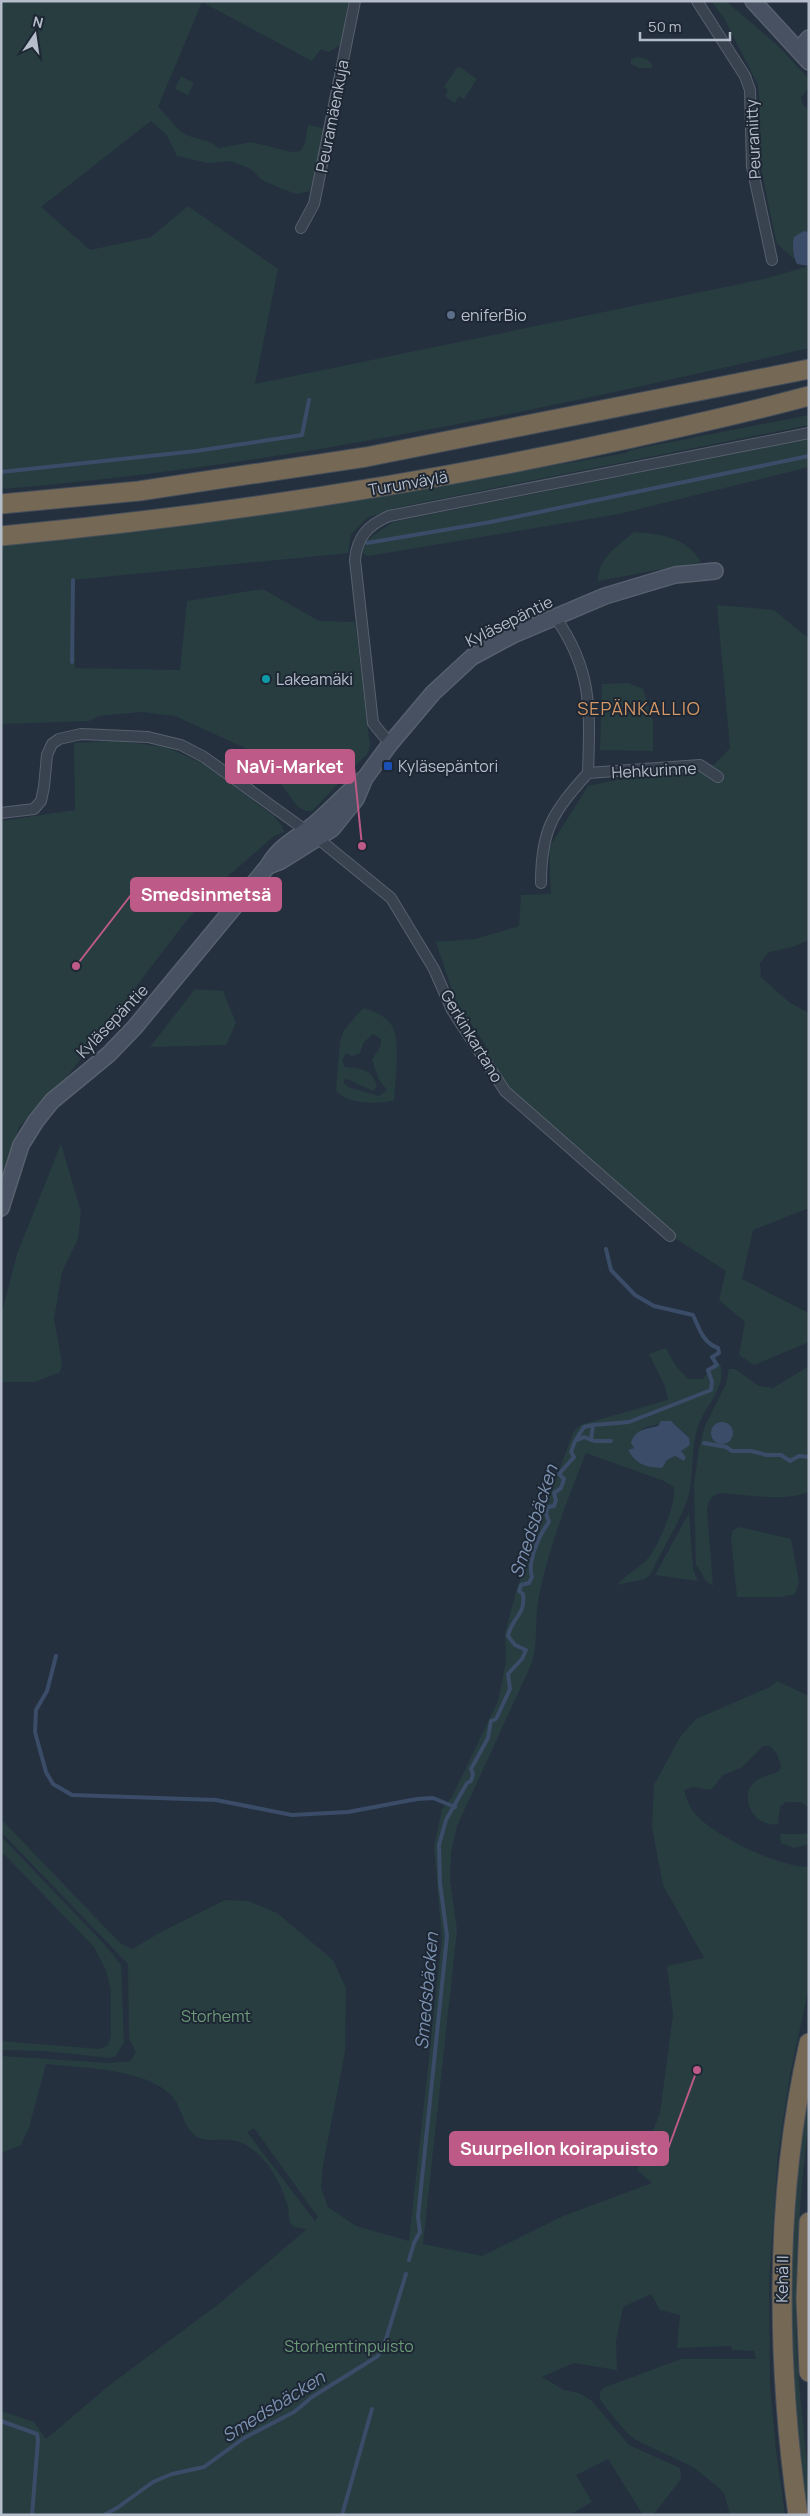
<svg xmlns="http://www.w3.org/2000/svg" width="810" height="2516" font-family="Manrope,sans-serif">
  <rect width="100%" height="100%" fill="#25303f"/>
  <path fill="#273d40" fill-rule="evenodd" d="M1 1H348L341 45 328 52 321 49 312 61 202 2 158 107C164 112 180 132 183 133 195 140 208 138 219 148L251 142 291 152 300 151 305 143 308 125 322 128 324 131 310 191 296 194 280 188 262 180 251 169 231 161 207 163 177 156 167 135 151 121 41 207 90 250 151 237 188 206 278 269 255 384 764 279 809 266V348C543 410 274 467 1 489Z
    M711 1H726L777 45 809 79V88L801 97 802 103 809 111V232L804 231 793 244 794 259 777 244 770 213 758 151 760 106 758 85 724 18Z
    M637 57C645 58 650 59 653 68H639L631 64V59Z
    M458 66 477 79 464 99 459 96 455 103 445 96 448 90 444 87Z
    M181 76 194 83 188 95 175 89Z
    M809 415V425L395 508 367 518 351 534 348 553 73 580 75 668 180 670 187 601 263 589 319 621 355 622 370 746 367 754 312 811H306L298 807 258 754 175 716 141 712 99 716 89 721 1 724V545L174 526 328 505 626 453 630 450Z
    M803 440H809V467L619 514 368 556 362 553 367 540 393 522Z
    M634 532C661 534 686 537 701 562L598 581C598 558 617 547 634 532Z
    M717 605 774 610 809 639V940L793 947 769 952 760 963 761 977 790 1003 809 1013V1208L753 1230 742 1279 809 1313V1342L754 1365 739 1355 745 1322 719 1300 726 1271 670 1235 494 1076 485 1044 456 1002 436 942 475 939 519 926 521 895 551 894 549 848 588 786 700 762 714 765 730 748Z
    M628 683 643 689 653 721V751L600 750 602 684Z
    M118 741 166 747 204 764 274 816 282 826 284 832 274 836 219 884 187 920 66 1078 19 1127 1 1176V821L75 810 74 743Z
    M195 989 223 991 236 1023 226 1045 150 1047Z
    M363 1008C372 1010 384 1015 390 1023 402 1036 395 1082 394 1100 379 1105 345 1104 336 1090L340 1041 344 1030ZM373 1034 381 1039V1045L372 1060 379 1080 387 1090 379 1096 348 1087 344 1083V1080L347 1079 373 1091 377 1087C373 1070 362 1068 345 1067L342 1061 346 1053 352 1056 360 1053 364 1042Z
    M61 1144 81 1212 78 1239 62 1272 54 1319 62 1363 60 1372 35 1382H1V1316L17 1254Z
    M666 1348 675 1365 688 1379H703L713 1364H720C728 1388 703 1407 697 1430 690 1454 695 1483 685 1506 675 1530 661 1552 650 1575L645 1579 617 1585C626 1574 640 1568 649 1557 659 1545 677 1502 674 1487L664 1481 586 1453C567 1500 549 1547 539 1596 534 1620 539 1642 531 1665L457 1826 451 1853 450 1880 457 1930 423 2244 482 2256 563 2216 652 2183 637 2170 660 2113 673 2015 667 1966 704 1958 663 1885 652 1827 654 1785 680 1737 696 1719 770 1687 777 1681 809 1696V1807L800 1802H786L780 1807 778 1824C754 1829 736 1795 757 1780 764 1776 773 1774 779 1771L781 1766 777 1754 770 1746H763L741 1768 723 1775 711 1790 693 1787 684 1790C687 1800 690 1809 698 1817 718 1837 780 1868 809 1867V1987L790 2075 778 2153 769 2282 770 2384 776 2450 785 2515H730L724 2493 718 2487 693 2467 636 2440 627 2433 606 2408 600 2399V2392L603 2388 681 2359H756L754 2351 732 2350 731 2346 677 2348 680 2315 660 2310 651 2294 623 2307 616 2341 617 2370 574 2363 542 2377 564 2390 579 2393 592 2401 629 2445 680 2468 681 2479 653 2515H643L608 2459 576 2475 592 2502 569 2515H1V2411L34 2422 46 2439 111 2384 220 2303 307 2229C300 2228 293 2228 290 2222 288 2218 289 2211 288 2207 283 2190 275 2172 263 2159 256 2151 243 2141 231 2140 220 2139 207 2142 197 2137 183 2128 182 2106 171 2095 143 2068 83 2068 46 2064L29 2128 21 2145 1 2153V2056L110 2063 130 2061 136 2052 129 2039 128 1964 1 1832V1819L120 1943 132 1949 161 1932 225 1900 248 1901 277 1913 333 1960 346 1988 345 2052 323 2165 321 2188 328 2207 356 2226 409 2241 442 1939 434 1847 442 1809 452 1797 498 1701 506 1662 505 1633 515 1596 527 1557 573 1433 580 1425 668 1400 665 1386 649 1354ZM671 1421 689 1438 681 1451 684 1461 675 1456 667 1460 628 1450 634 1448 643 1428ZM254 2128 318 2217 315 2221 247 2132Z
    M809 1366V1492C782 1502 750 1495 722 1493 712 1494 709 1500 707 1509L713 1586 706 1581 696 1564 694 1485 699 1448 705 1426 726 1384 729 1369H735L759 1386 773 1388Z
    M689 1513 693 1569 698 1581 655 1575Z
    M740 1527 791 1539 799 1582 795 1594 781 1597H737L731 1539 733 1530Z
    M809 1831V1844L794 1848 781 1843 780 1834H807Z
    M1 1836 105 1945 121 1965 124 2042 116 2056 110 2058 44 2051 1 2050V2041L100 2049 108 2045 111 2037V1990L106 1970 94 1947 1 1851Z
    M809 2096C809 2126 805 2154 802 2183 798 2232 795 2280 796 2328 797 2391 809 2453 809 2515 800 2488 800 2454 797 2425 787 2315 790 2205 809 2096Z"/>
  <path fill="#3a4c68" d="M804 231 809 232V266L797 264C793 257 792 245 794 237Z
    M661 1421H671L689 1438 690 1445 681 1451 686 1457 684 1461 675 1456 667 1460 662 1468C645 1467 637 1465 628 1450L634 1448 631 1443C635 1429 646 1429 658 1426Z
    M711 1433a11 11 0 1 1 22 0a11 11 0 1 1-22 0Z"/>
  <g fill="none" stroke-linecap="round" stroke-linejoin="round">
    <path stroke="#3a4c68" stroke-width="4" d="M1 472 196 451 302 435 309 400
      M367 543 491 522 809 456
      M72 662 73 580
      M591 1440 593 1425 629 1422 711 1390 712 1382 708 1370 717 1365 712 1357 719 1353 718 1348C703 1343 699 1328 693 1315L654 1306 635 1295 611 1270 606 1249
      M575 1441 584 1427 593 1425
      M704 1443 726 1447 732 1451H751L767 1455H781L790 1461 799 1456 809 1457
      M56 1656 47 1691 36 1710 35 1732 46 1772 53 1784 72 1795 216 1800 292 1815 348 1812 417 1799 433 1798 455 1807
      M409 2260 414 2243 420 2232 418 2217 447 1936 440 1883 439 1845 446 1820 467 1783 471 1781 473 1774 471 1769 488 1738 491 1721 496 1719 510 1689 508 1674 522 1659 526 1650 515 1645 508 1636C512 1617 526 1615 523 1594L519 1591 521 1585 529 1583 532 1577C527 1562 539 1535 549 1522L546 1513 548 1507 554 1506 556 1500 554 1493 561 1488 564 1479 559 1474 574 1457 571 1452 575 1441 584 1437 594 1441H611
      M1 2421 37 2434 38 2440 32 2515
      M104 2515 117 2508 153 2482 172 2474 204 2467 244 2438 294 2412 312 2397 378 2356 386 2339 406 2274
      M342 2515 372 2409"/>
    <g stroke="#57606d" stroke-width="12">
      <path id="street" d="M697 1 745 76 750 90 752 167 772 260
        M301 228 314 204 355 1
        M555 617C593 670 590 711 588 773
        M390 744 373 723 355 560C357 537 368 525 389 516L809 433
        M588 773 700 765 718 777
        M1 813 34 809 41 801 44 787 47 755 52 744 59 739 81 734 148 737 181 745 204 757 326 845 391 898 434 969 452 1010 505 1091 670 1236
        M541 883C541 829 553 812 588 773"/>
    </g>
    <g stroke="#57606d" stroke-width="18">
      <path id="secondary" d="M753 1 809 62
        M798 50 809 38
        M268 866 281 861 332 829 356 799 365 778 390 744 433 693 472 657 513 635 605 596 675 575 715 571
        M1 1208 21 1145 36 1121 52 1101 109 1054 135 1027 268 866C282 842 300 838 319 820 335 806 348 791 365 778"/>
    </g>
    <g stroke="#444d5a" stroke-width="21">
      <path id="highway" d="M1 504 139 491 366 457 809 369
        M1 536C214 516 424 484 632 438 691 425 750 412 809 396
        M809 2222 806 2299 809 2372
        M798 2515C776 2358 774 2198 809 2043"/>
    </g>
    <use href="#street" stroke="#39424f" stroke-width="10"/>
    <use href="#secondary" stroke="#475162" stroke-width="15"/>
    <use href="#highway" stroke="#756956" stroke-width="19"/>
  </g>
  <circle fill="#5c6f8a" stroke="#1e2734" stroke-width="2" cx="451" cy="315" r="5"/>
  <circle fill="#0f9aa8" stroke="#1e2734" stroke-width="2" cx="266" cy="679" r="5"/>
  <rect fill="#1a4fb4" stroke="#1e2734" stroke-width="2" x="383" y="761" width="10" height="10" rx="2.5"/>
  <g text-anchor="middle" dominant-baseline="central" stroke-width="4" stroke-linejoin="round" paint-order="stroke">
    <g font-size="16" fill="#b5bdca" stroke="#1e2734">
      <text transform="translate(332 116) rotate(-79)">Peuramäenkuja</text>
      <text transform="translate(753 139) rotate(-93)">Peuraniitty</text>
      <text transform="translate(408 483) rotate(-10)">Turunväylä</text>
      <text transform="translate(509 621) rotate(-26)">Kyläsepäntie</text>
      <text transform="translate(654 770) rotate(-3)">Hehkurinne</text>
      <text transform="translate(112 1021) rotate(-46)">Kyläsepäntie</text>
      <text transform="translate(472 1036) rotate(59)">Gerkinkartano</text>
      <text transform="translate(782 2279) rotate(-89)">Kehä II</text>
    </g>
    <g font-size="16" fill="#b5bdca" stroke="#1e2734" text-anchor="start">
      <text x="461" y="315">eniferBio</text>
      <text x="276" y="679">Lakeamäki</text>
      <text x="398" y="766">Kyläsepäntori</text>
    </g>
    <g font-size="16" fill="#6c9a77" stroke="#1e2734">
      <text x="216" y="2016">Storhemt</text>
      <text x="349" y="2346">Storhemtinpuisto</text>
    </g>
    <g font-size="18" letter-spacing="1" fill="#d59765" stroke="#1e2734">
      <text x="639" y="708">SEPÄNKALLIO</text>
    </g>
    <g font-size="18" font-style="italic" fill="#7c92b1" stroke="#1e2734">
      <text transform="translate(533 1521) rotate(-72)">Smedsbäcken</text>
      <text transform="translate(426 1991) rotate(-85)">Smedsbäcken</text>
      <text transform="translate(273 2406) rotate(-32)">Smedsbäcken</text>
    </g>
  </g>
  <path fill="none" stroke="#bd5a87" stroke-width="2" d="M362 846L354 767M76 966L131 895M697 2070L668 2149"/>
  <g fill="#bd5a87" stroke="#1e2734" stroke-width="2">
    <circle cx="362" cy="846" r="5"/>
    <circle cx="76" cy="966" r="5"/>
    <circle cx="697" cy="2070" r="5"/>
  </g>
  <g fill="#bd5a87" stroke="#bd5a87" stroke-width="2">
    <rect x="226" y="750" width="128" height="33" rx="5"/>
    <rect x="131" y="878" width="150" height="33" rx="5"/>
    <rect x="450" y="2132" width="218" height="33" rx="5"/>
  </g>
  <g font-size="18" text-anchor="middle" font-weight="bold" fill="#fff">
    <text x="290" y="773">NaVi-Market</text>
    <text x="206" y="901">Smedsinmetsä</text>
    <text x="559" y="2155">Suurpellon koirapuisto</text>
  </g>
  <rect width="810" height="2516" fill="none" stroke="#b5bdca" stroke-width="5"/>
  <g transform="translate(35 35) rotate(13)" stroke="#1e2734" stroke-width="4" paint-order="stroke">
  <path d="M0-4L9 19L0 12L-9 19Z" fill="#b5bdca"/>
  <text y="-8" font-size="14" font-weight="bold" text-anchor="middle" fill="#b5bdca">N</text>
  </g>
  <path d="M640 32v8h90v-8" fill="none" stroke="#b5bdca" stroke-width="2.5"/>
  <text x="648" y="32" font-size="15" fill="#b5bdca" stroke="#1e2734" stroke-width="4" paint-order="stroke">50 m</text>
</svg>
